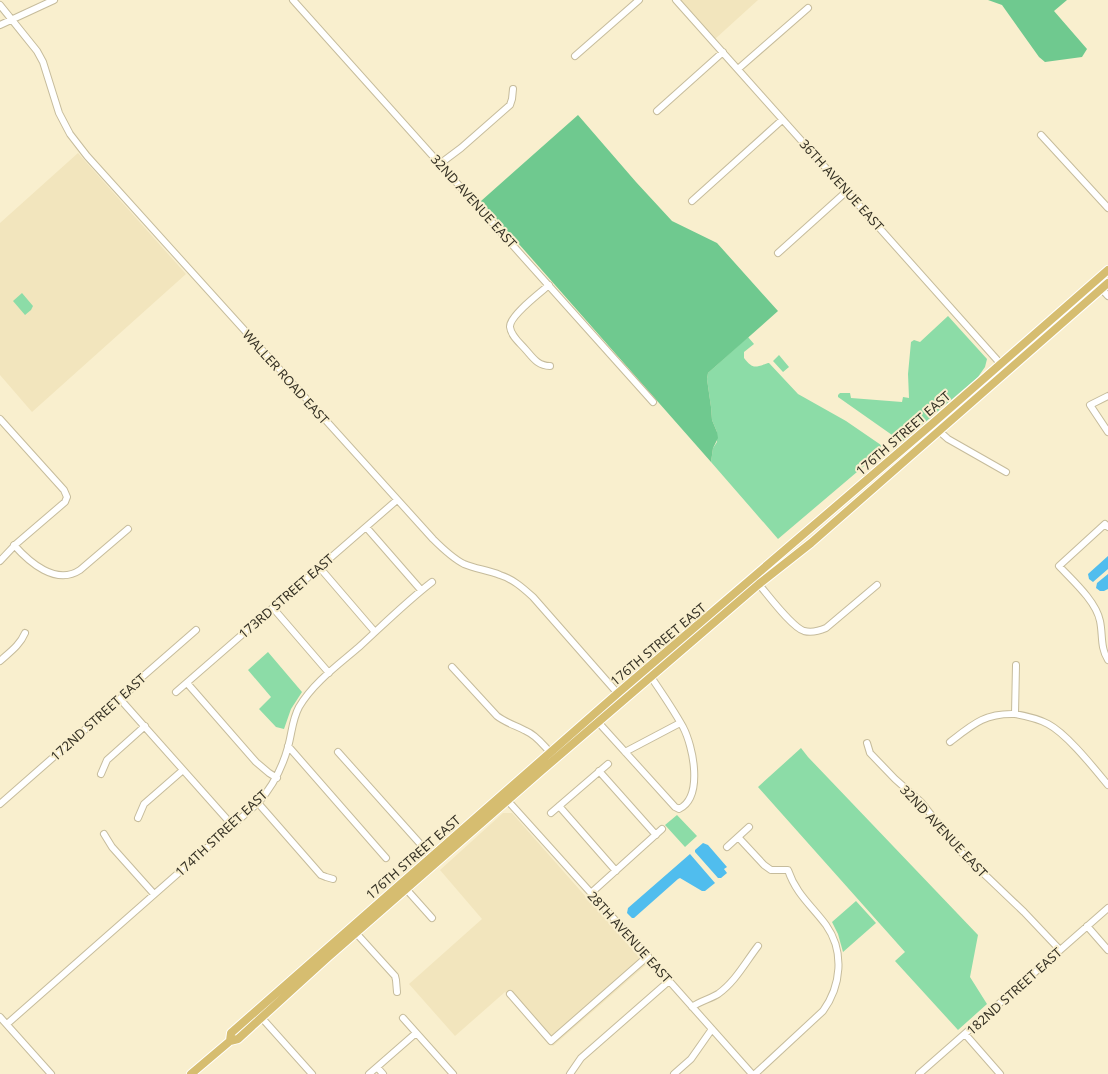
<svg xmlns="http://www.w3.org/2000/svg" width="1108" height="1074" font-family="'Noto Sans',sans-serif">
  <rect width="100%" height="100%" fill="#f9efce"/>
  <path fill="#f2e5bd" d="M681 0H758L715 39Z
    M78 153 186 274 32 412 0 375V223Z
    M503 813H512L646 965 553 1046 505 992 455 1036 409 984 482 919 440 870Z"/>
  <path fill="#8cdca7" d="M22 293 33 306 31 310 25 315 13 301Z
    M948 316 987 359 985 367 978 377 902 442 838 397V395L840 393H850L851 398 902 402 903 397 909 398 908 374 911 342 914 340 920 342Z
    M748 337 754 344 744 352V358C753 369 754 368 768 363H769L798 394 846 421 881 445V449L877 455 778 539 711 462 713 448 717 442V432L712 420 711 407 707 379 708 373Z
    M779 355 789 367 783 372 773 361Z
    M268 652 302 692 291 709 284 729 276 727 259 709 271 697 248 670Z
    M801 748 808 757 978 935 970 977 987 1004 958 1030 895 961 905 952 758 787Z
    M677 815 697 836 685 847 665 825Z
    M856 901 876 923 843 952 838 934 832 922Z"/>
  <path fill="#6fc98f" d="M988 0H1067L1054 11 1087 49 1082 57 1045 62 1039 57 1002 5Z
    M578 115 636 182 672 221 717 243 778 311 708 373 707 379 711 407 712 420 717 432 718 438 713 448 711 462 481 201Z"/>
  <path fill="#50bdee" d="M1108 556V569L1093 582 1089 579 1088 574Z
    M1108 574V589L1104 591H1100L1096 588 1097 583Z
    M703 843 708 845 727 867 724 869 727 873 721 878H718L695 852V850Z
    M690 854 715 883 705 891H702L680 878 678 879 634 918H632L627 913 628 908Z"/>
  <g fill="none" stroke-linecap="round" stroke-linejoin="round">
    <g stroke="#c6bc9c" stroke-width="8">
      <path id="minor" d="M293 0 653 402
        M676 0 1007 371
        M0 5 37 51 43 62 59 113 70 134 87 156 433 539C442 548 452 558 464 564 476 569 488 570 500 575 513 579 523 588 533 597L620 696
        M0 25 54 0
        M575 56 639 0
        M738 69 808 8
        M657 111 723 52
        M1041 135 1108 208
        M441 163 461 148 510 105 512 99 513 89
        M692 201 782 120
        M778 253 847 191
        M1095 282 1108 296
        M549 285C541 292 509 316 510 327 511 336 520 343 526 350 533 358 538 366 550 366
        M1108 396 1090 405 1108 432
        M0 419 64 490 67 497 65 502 16 544 0 561
        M939 431 948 439 1006 472
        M366 527 421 590
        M1108 527 1105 524 1059 566C1072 580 1096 601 1100 621 1103 635 1100 647 1108 660
        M14 545C29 562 56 586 80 570L128 529
        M320 568 375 632
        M756 581C766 592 791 627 804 631 812 633 819 631 826 628L877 585
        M273 608 329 673
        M0 661C10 652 20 645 25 633
        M452 667 497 716C506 723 517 726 526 731 536 735 543 745 550 752
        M187 683 256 762 269 773 277 778
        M176 692 397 500
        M120 699 233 826
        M1015 714C1026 716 1037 718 1048 724 1067 734 1093 767 1108 785
        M598 722 675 807 679 809C704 797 693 746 683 727 673 709 662 693 651 677
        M950 742C973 724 985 713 1015 714L1016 665
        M867 743 870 753 895 779 921 802 960 851 1024 912 1060 950
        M288 746 386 858
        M338 752 432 857
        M625 752 680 723
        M599 771 656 835
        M101 774 107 760 145 726
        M508 801 591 893 752 1074
        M258 803 321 875 326 877 333 879
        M0 804 130 690 141 678 196 630
        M559 806 616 871
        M551 813 608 764
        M138 818 144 804 183 770
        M104 834 112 847 154 894
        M738 837 764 865 771 870H788C796 894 812 906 826 925 845 952 841 986 823 1011L755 1074
        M727 847 749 827
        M407 890 432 918
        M591 893 662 829
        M1087 926 1108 950
        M356 933 395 976 396 980 397 992
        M510 994 551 1041 648 956
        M692 1007C700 1001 710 999 718 994 735 982 745 963 758 946
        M0 1017 51 1074
        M261 1017 312 1074
        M403 1018 453 1074
        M7 1024 258 803C273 786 282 769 288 747 292 733 292 720 299 707 313 683 338 665 359 647 383 625 406 602 432 582
        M965 1034 1000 1074
        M377 1067 383 1074
        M369 1074 416 1033
        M570 1074 581 1058 669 981
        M674 1074 691 1059 712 1029
        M919 1074 1108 908"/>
    </g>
    <g stroke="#fff" stroke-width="10">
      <path id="major" d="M230 1041 231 1033 618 693 932 424 1108 270
        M191 1074 230 1041 238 1039 327 958 540 772 759 584 811 543 1108 283"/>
    </g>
    <use href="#minor" stroke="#fff" stroke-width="6"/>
    <use href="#major" stroke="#d6bd70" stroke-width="8"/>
  </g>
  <g text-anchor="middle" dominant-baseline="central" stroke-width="4" stroke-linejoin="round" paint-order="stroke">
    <g font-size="13" fill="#353124" stroke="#f9efce">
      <text transform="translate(842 185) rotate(48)">36TH AVENUE EAST</text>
      <text transform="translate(474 201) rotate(48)">32ND AVENUE EAST</text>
      <text transform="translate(286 377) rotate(48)">WALLER ROAD EAST</text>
      <text transform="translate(903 433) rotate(-41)">176TH STREET EAST</text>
      <text transform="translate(286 596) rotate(-41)">173RD STREET EAST</text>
      <text transform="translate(658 644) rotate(-40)">176TH STREET EAST</text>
      <text transform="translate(98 717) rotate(-42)">172ND STREET EAST</text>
      <text transform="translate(944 831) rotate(47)">32ND AVENUE EAST</text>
      <text transform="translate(221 833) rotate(-43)">174TH STREET EAST</text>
      <text transform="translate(413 857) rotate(-41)">176TH STREET EAST</text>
      <text transform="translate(630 937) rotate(48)">28TH AVENUE EAST</text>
      <text transform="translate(1014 991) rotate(-42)">182ND STREET EAST</text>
    </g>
  </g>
</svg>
